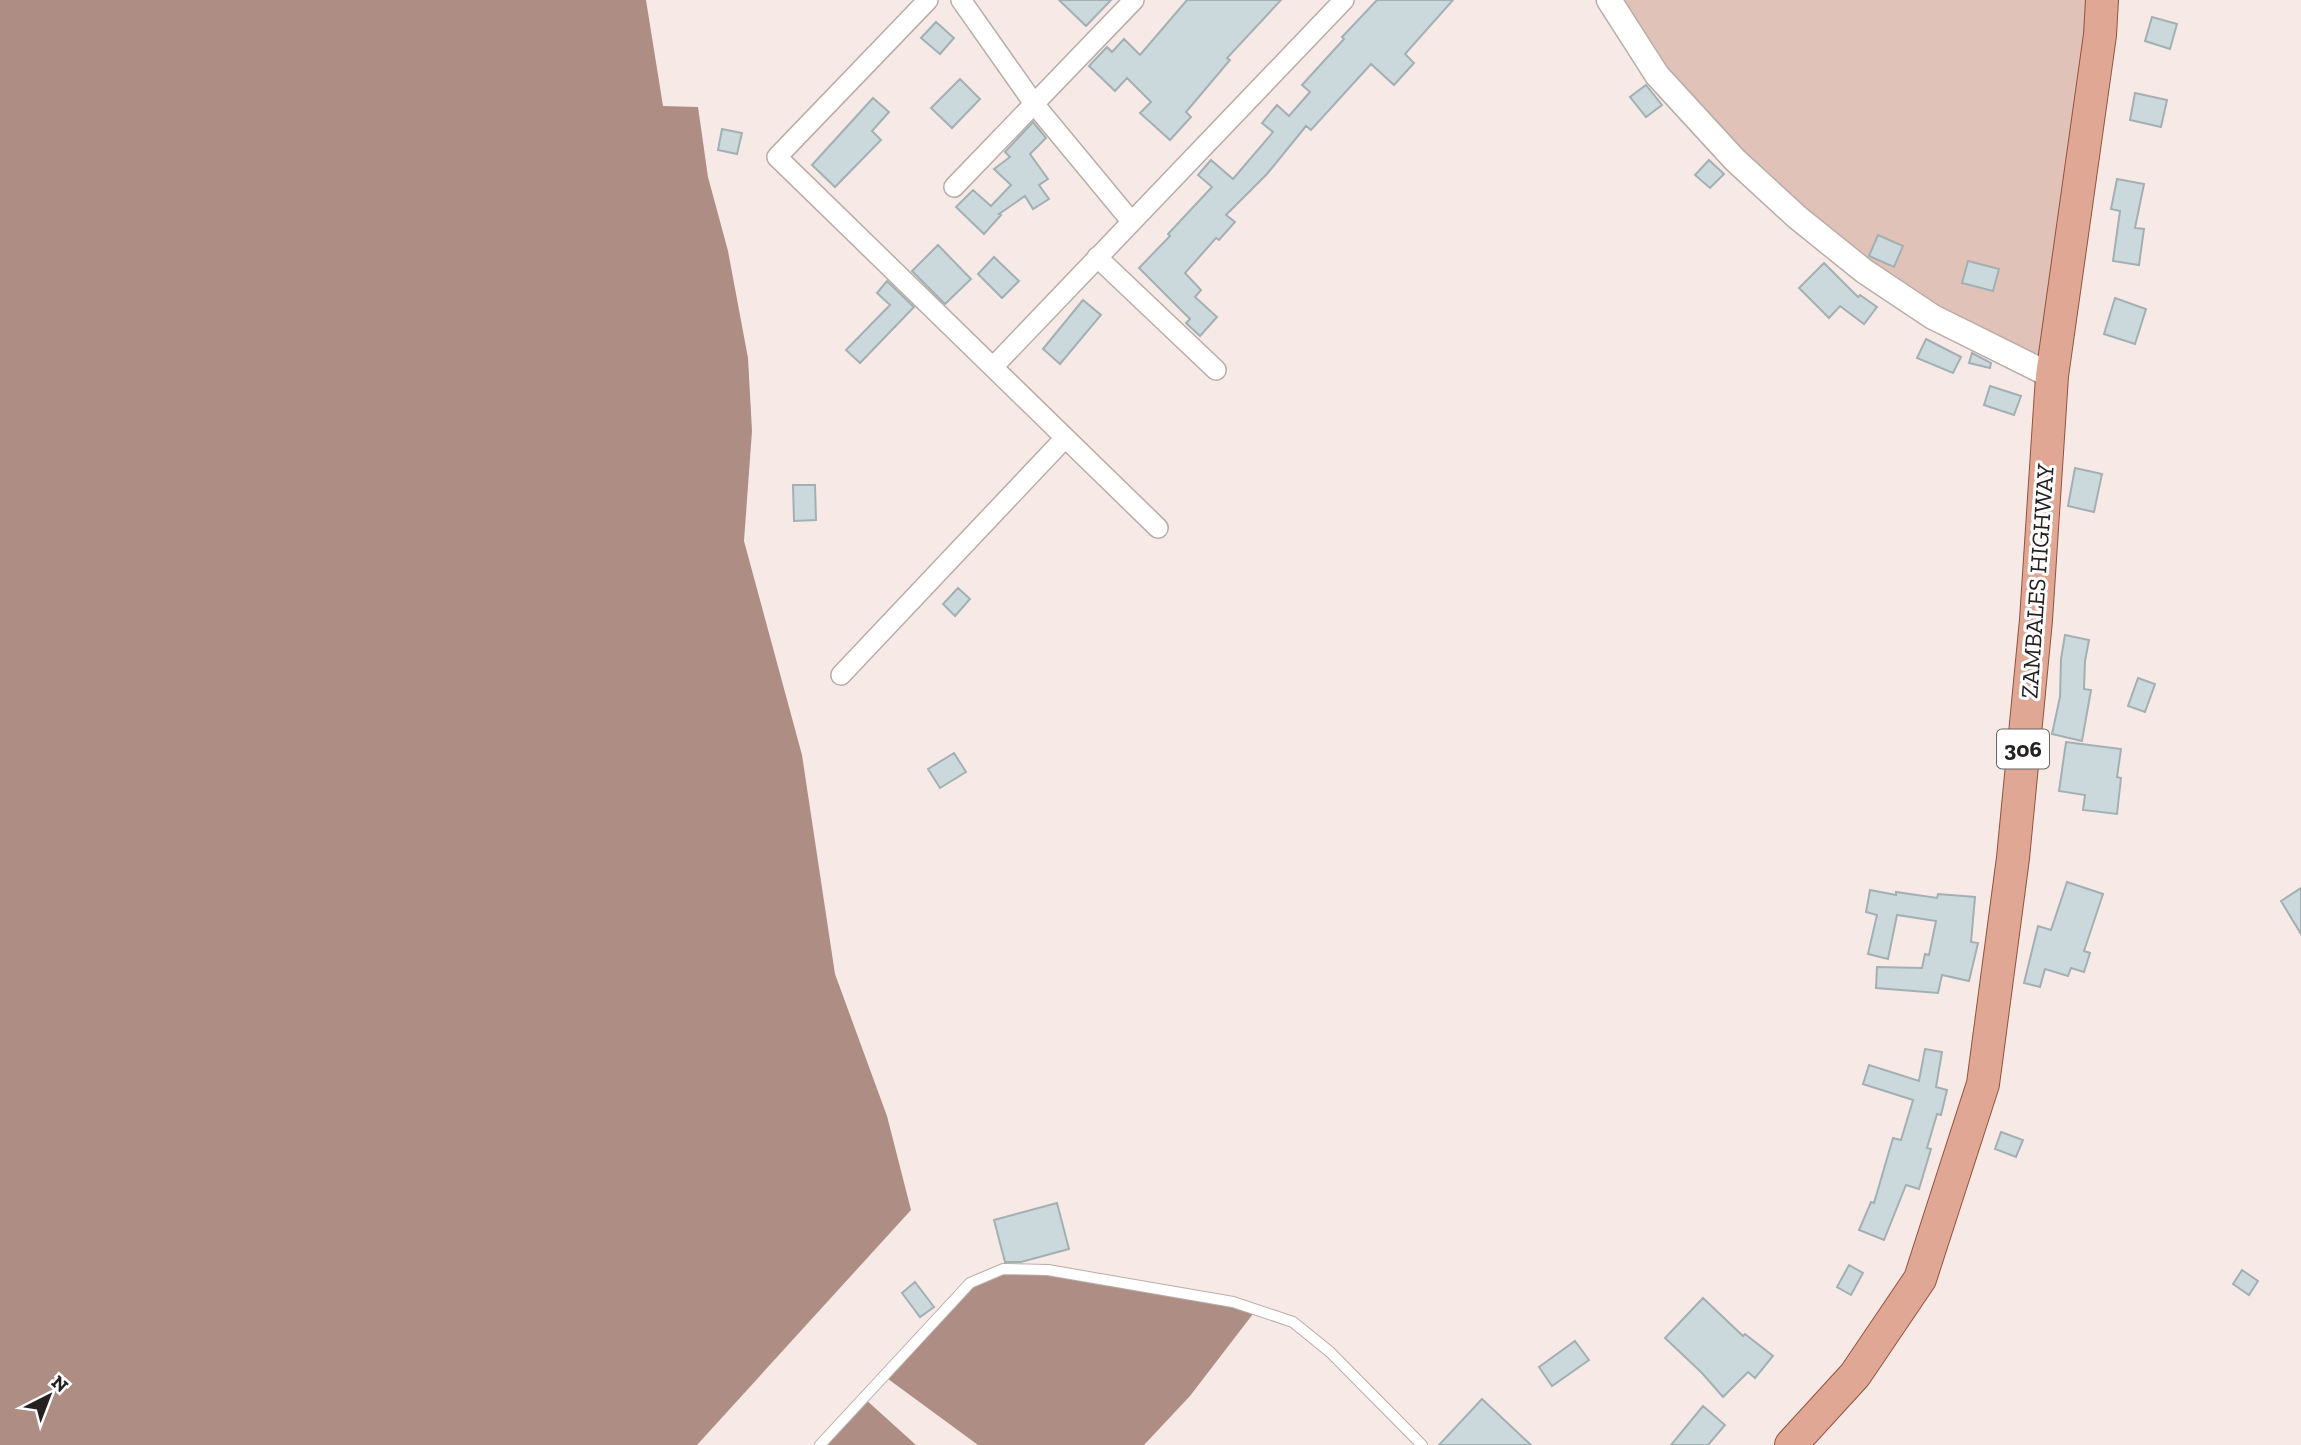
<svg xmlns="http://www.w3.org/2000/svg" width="2301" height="1445" font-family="'Zilla Slab',serif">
  <rect width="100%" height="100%" fill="#f7eae6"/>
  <path fill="#e0c2b8" d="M1609 0H2102L2052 376 1933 317 1735 160Z"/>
  <path fill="#ae8e84" d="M0 0H646L663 106 698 107 708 177 728 251 748 358 752 431 744 541 802 755 835 974 887 1116 911 1210 697 1445H0Z
    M1003 1269 1048 1270 1256 1310 1190 1396 1144 1445H978L884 1376 970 1283Z
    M864 1398 916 1445H820Z"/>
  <path fill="#ccd9dc" stroke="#a3b0b3" stroke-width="2" d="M1059 0H1111L1086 26Z
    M1187 0H1281L1227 58 1230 60 1186 112 1191 117 1170 140 1140 113 1151 102 1127 78 1115 91 1089 66 1107 47 1112 52 1124 39 1140 55Z
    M1377 0H1453L1405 54 1414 63 1394 85 1371 64 1311 130 1306 126 1267 174 1226 215 1235 222 1219 240 1216 238 1185 273 1201 290 1195 297 1217 317 1200 336 1186 323 1190 319 1139 268 1170 236 1168 234 1212 187 1198 175 1211 160 1233 179 1273 132 1262 123 1277 105 1289 116 1310 92 1302 85 1344 39 1342 37Z
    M2152 17 2177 24 2170 49 2145 41Z
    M936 22 954 38 940 54 921 38Z
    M960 79 980 99 952 128 931 108Z
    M1646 85 1662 105 1646 117 1630 97Z
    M2135 93 2167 100 2161 127 2130 120Z
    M873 98 889 112 872 131 881 140 835 187 812 165Z
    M1033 122 1046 138 1030 154 1048 179 1039 185 1049 199 1033 209 1025 196 999 214 1001 215 984 234 956 207 973 190 991 206 1011 185 994 169 1010 157 1005 152Z
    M722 129 742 133 737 154 718 150Z
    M1709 160 1724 174 1710 188 1695 175Z
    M2117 179 2144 184 2135 228 2144 229 2139 265 2113 261 2120 211 2111 209Z
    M1878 235 1903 246 1894 267 1869 256Z
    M938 245 971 279 945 304 912 271Z
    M994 257 1019 281 1002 298 978 274Z
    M1968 261 1999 269 1993 291 1962 283Z
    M1824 263 1858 297 1860 295 1877 307 1864 324 1840 306 1829 318 1799 288Z
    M887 281 914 307 860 363 846 350 890 305 877 293Z
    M2115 298 2146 309 2135 344 2104 334Z
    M1083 300 1101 315 1060 364 1043 349Z
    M1926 339 1961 357 1953 373 1917 358Z
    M1972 353 1991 363 1990 368 1969 363Z
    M1990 386 2021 396 2014 415 1984 405Z
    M2075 468 2102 474 2094 512 2068 506Z
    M793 485H815L816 520 794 521Z
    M958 588 970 599 955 616 943 604Z
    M2065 635 2089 640 2085 661 2084 689 2091 690 2082 741 2052 734 2060 697 2061 659Z
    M2138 678 2155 684 2145 712 2128 706Z
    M2066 742 2121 749 2117 777 2121 778 2117 814 2083 810 2085 795 2059 791Z
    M954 753 966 772 940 788 928 769Z
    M2067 882 2103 894 2084 951 2090 953 2084 972 2071 968 2068 976 2045 969 2040 987 2024 983 2038 926 2051 930Z
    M2301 888V934L2281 901Z
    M1870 890 1896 895V892L1937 898 1938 894 1975 897 1971 942 1978 943 1969 981 1942 975 1938 993 1876 988 1877 967 1922 968 1925 954 1929 955 1936 921 1897 915 1888 959 1868 954 1877 915 1866 912Z
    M1925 1049 1942 1052 1936 1087 1947 1090 1941 1115 1937 1114 1927 1148 1931 1149 1919 1189 1906 1185 1884 1240 1859 1230 1871 1202 1874 1203 1893 1138 1901 1140 1913 1100 1863 1084 1869 1065 1919 1081Z
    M2001 1132 2023 1140 2016 1157 1995 1149Z
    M1057 1203 1069 1249 1021 1262H1005L994 1220Z
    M1849 1265 1863 1273 1851 1295 1837 1287Z
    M2242 1270 2258 1281 2249 1295 2233 1284Z
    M915 1282 934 1307 920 1317 902 1293Z
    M1703 1298 1743 1336 1745 1334 1773 1356 1755 1378 1748 1372 1723 1397 1702 1373 1665 1338Z
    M1575 1341 1589 1360 1552 1386 1539 1367Z
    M1482 1399 1531 1445H1439Z
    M1703 1406 1725 1425 1708 1445H1671Z"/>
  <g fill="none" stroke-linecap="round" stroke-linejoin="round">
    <g stroke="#b9ada9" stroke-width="12">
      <path id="service" d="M820 1445 970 1283 1003 1269 1048 1270 1233 1302 1293 1322 1330 1352 1422 1445"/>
    </g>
    <g stroke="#b9ada9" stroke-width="22">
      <path id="minor" d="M928 0 777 157 1158 528
        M961 0 1035 105 1131 221
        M954 187 1134 0
        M1097 257 1216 370
        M993 367 1344 0
        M841 675 1065 438"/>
    </g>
    <g stroke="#b9ada9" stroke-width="27">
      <path id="tertiary" d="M1609 0 1657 75 1735 160 1797 217 1864 271 1933 317 2052 376"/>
    </g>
    <g stroke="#92523d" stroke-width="34">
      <path id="primary" d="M1791 1445 1855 1375 1920 1279 1983 1084 2013 858 2036 620 2052 376 2100 35 2102 0"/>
    </g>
    <use href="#service" stroke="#fff" stroke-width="10"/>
    <use href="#minor" stroke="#fff" stroke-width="19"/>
    <use href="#tertiary" stroke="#fff" stroke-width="24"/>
    <use href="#primary" stroke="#e0a794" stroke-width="32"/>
  </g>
  <g text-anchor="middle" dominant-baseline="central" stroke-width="6" stroke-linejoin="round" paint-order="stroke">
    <rect fill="#fff" stroke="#676463" stroke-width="2" x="1997" y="729.5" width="52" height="39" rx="5"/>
    <g font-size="23" font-weight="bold" fill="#262120">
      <text x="2023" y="749">306</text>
    </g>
    <g font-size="24" fill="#262120" stroke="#fff">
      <text transform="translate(2037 581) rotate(-86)">ZAMBALES HIGHWAY</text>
    </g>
  </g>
  <g transform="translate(49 1396) rotate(42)" stroke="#ffffff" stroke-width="5" paint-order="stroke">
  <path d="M0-5L12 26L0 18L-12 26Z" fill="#262120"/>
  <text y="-10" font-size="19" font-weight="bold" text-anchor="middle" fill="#262120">N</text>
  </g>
</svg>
